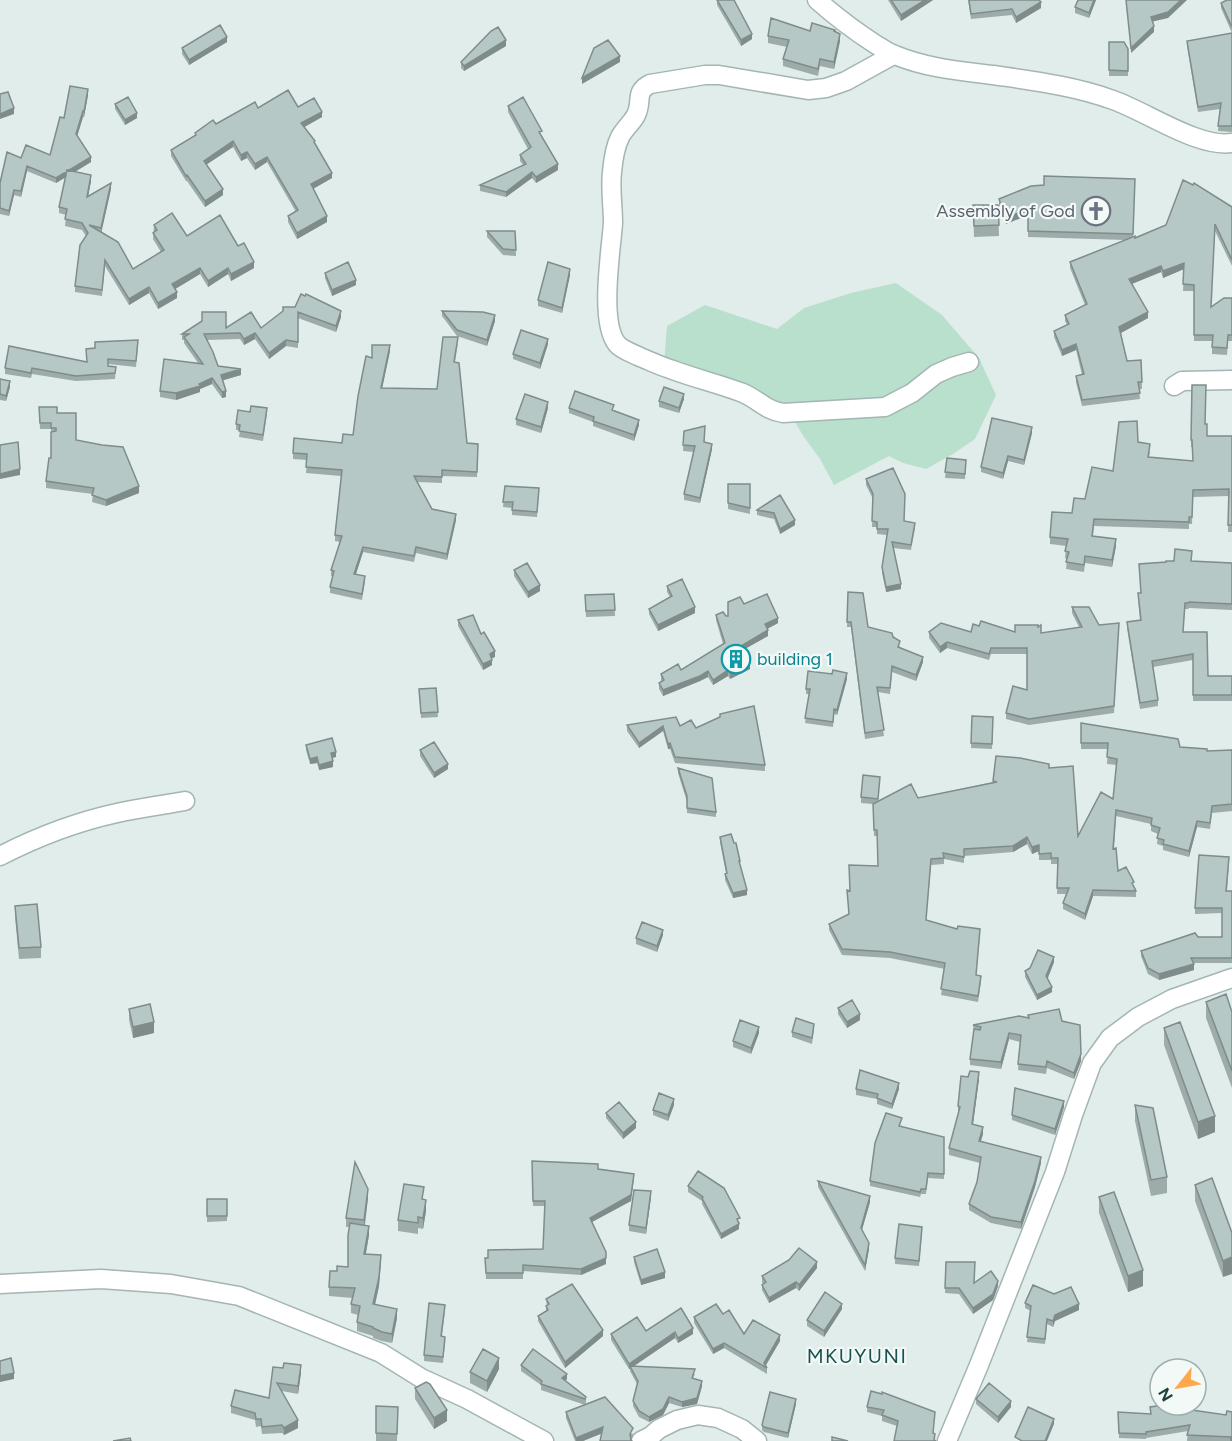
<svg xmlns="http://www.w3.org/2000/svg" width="1232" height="1441" font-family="Figtree,sans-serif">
  <rect width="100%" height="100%" fill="#e1edeb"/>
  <path fill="#b8e0cd" d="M896 283 942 315 979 358 996 395 975 439 953 454 926 469 903 463 889 456 834 485 820 459 804 437 790 414 733 379 699 373 664 363 667 326 705 305 777 329 804 308 851 293Z"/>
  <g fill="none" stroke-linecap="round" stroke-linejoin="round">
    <g stroke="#a3b5b4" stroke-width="21">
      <path id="minor" d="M893 55 846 81 826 88 808 90 719 75H705L650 84C634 92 643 101 636 115 632 123 624 129 620 137 615 147 613 161 612 172 610 189 613 206 613 223 611 251 599 322 617 344 622 350 632 353 640 357 650 361 660 366 670 369 694 378 719 384 743 393 759 400 765 410 783 413L885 407 912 393 936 374 952 367 969 362
        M1174 386 1182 381 1232 380
        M0 856C37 837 76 822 117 813 140 808 163 805 185 801
        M0 1284 101 1279 171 1284 239 1296 381 1353 421 1378 467 1399 544 1441
        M641 1441 651 1436 659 1429 677 1420 698 1415 718 1418 742 1429 757 1441
        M947 1441 979 1365 1055 1172 1073 1115 1092 1063 1110 1038 1138 1017 1172 999 1232 978"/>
    </g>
    <g stroke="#a3b5b4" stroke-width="21">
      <path id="tertiary" d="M817 0C835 16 855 31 875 44 882 48 888 53 895 55 926 68 960 71 993 75 1034 81 1075 86 1113 100 1147 112 1198 148 1232 143"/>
    </g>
    <use href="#minor" stroke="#fff" stroke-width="18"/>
    <use href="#tertiary" stroke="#fff" stroke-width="18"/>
  </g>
  <path fill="#9daca9" d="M717 0 752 39 741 46 717 5Z
    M888 0H933L901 21Z
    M968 0H1039L1041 8 1016 23 1012 15 971 19Z
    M1078 0H1096L1089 18 1075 13V7Z
    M1232 0V33L1221 8V3Z
    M810 31H835L840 41 834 69 820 66 818 76 783 66V59L787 47 768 43V36Z
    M1232 33V132L1218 131 1220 109 1198 112 1187 46V41Z
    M227 42 189 65 182 54V48Z
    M1109 42 1128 49V76H1109Z
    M506 46 464 71 461 68V62Z
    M88 95 84 117H83L77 136 91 162 75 172 91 181 88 196 111 189 101 232 133 269 161 252 153 239 154 225 187 236 238 246 254 268 231 281 228 274 208 287 200 274 175 289 177 298 158 309 149 293 129 305 105 266 102 296 75 292V286L86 236 82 230 65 226 66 215 59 213V207L66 177 56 183 27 171 21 197 14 195 9 216 0 214V183L21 158 50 155 64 118Z
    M115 104 137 118 125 125 115 109Z
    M508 106 542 136 558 170 536 183 532 178 506 197 480 191V185L523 165 520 161V155L528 149 508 112Z
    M298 107 322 117 304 127 315 145 332 178 313 189 327 222 297 239 288 222V216L296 212 267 162 255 170 247 158 241 161 233 147 206 165 223 195 205 207 187 181H186L171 156V150L195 136V133L258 108Z
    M1135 179 1133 237 1135 238 1232 207V266L1215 231 1211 307 1232 298V341H1228L1227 355 1212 354V341H1194V291H1183L1184 269 1163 278 1161 272 1132 284 1148 318 1121 333 1127 361 1141 360 1142 389H1139L1140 399 1082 406 1076 382V376L1082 375 1076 350 1062 356 1054 337V331L1067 325 1065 321V315L1085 305 1070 268V262L1125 240 1028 237V215L1006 224 999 205V199Z
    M973 205H998L999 236 974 237Z
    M487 231H515L516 256 503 255 487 237Z
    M325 273 356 285 332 296 325 278Z
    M570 275 562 313 538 306V300Z
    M283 307 341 317 336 332 298 318V348L286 346 269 359 255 339 244 345 240 339 207 340 218 366 241 375 222 380 226 397 222 398 212 384 200 389V392L176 400 160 397V391L198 363 184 343V340H182V334L226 328H261L283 311Z
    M442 311 495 321 487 346 457 336 442 316Z
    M458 343 455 362 467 443 478 444 477 477 442 476V483L417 482 432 509 456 520 447 560 416 553 414 562 363 552 356 574 365 582 362 600 330 593V587L333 576H331V570L340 542 335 541V535L341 476 306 473 307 460 293 459V453L342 443 353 435 372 358 390 351 382 388 437 389Z
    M548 344 540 369 513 359V354Z
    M138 345 136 367 108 364V366L116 367 115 379 76 381 32 374 31 378 5 374V368L87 362Z
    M0 379 10 387 6 401 0 400Z
    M1192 385 1205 424 1207 436H1232V532H1228L1229 496 1193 497 1192 524H1189V529L1094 526 1093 536 1116 546 1112 567 1085 563 1084 572 1066 569 1067 559 1065 558 1066 546 1050 544V537L1085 499 1113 471 1138 442 1150 452 1149 457 1193 461 1192 447H1191Z
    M684 399 679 413 659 407V401Z
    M39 407 57 413 76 440 139 493 106 506 92 502 93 494 46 488V481L51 458V429H40Z
    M548 408 541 433 516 425V419Z
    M569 408 614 410 639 425 634 441 593 426V422L569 413Z
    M250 412 267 414 263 441 239 437 240 430H236V424Z
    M684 431 705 442 712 449 700 503 684 500V494L694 452 683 451Z
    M1032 433 1024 465 1008 461 1003 479 981 472V467Z
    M947 458 966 460 965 479 945 478Z
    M866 479 904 521 915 528 911 550 893 548 901 589 886 592 882 573V567L887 535 877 534V527H872L873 499 866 485Z
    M728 484H750V514L728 509Z
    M505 486 539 488 537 517 512 515V508L503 507Z
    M780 495 795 525 780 534 774 519 757 515V510Z
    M1174 561H1191L1232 563V610L1189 608 1188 609H1185L1183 632 1208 676H1232V701H1193V660L1153 667 1158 700V706L1140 709 1127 628V622L1140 620 1138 599V593H1141L1139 564Z
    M514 570 540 591 528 598 514 576Z
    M667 586 695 613 658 631 649 614V609L670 597 667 592Z
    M848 592 868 627 893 637 900 647 923 662 916 681 892 672 890 694 878 692 884 736 865 739 851 627H847Z
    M614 594 615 616 586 617 585 595Z
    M744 604 778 623 767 629 768 636 743 650 750 669 730 679 728 676 713 685 708 677 700 681 663 696 659 689V683L662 682 661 680V674L681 670 723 644 716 620V615L728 616Z
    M1072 607 1099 625 1119 623 1114 713 1029 725 1006 719V713L1027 690V654H991L989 660 947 648 940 653 929 638V632H971L979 626 1015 632 1038 626 1041 633 1079 627 1072 613Z
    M458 620 481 634 495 657 492 658V665L483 670 458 626Z
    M832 674 847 679 837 715 834 714 833 727 805 723 809 694H806V689Z
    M436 688 438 717 421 718 419 689Z
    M972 716 993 717 992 749 971 748Z
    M1081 723 1180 747 1207 751 1232 750V811L1212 813 1210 829 1197 827 1189 857 1163 850V846L1157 844 1158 834 1151 831V824L1116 816 1114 849 1118 871 1134 886 1136 891V897L1093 896 1085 920 1063 909V903L1066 894H1057L1058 864H1051V860H1039V851L1032 854 1027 844 1013 852 964 856V863L944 859V864L931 865 926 920 980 935 976 976 981 982 978 1002 941 995 945 969 890 958 842 955 829 930V924L849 914 847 890 850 891 878 866 877 836H874L873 804 861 803V797L880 777 878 801 918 798 993 782 996 756 1049 768 1078 836 1113 799 1117 765 1107 764 1108 749H1081Z
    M627 725 680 726 696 728 765 765V771L675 763 670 749H668L663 731 639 748 627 731Z
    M306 745 336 757 332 758 333 767 319 770 317 763 310 764 306 750Z
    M420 750 448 769 434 778 420 756Z
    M678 768 716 812V817L687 813V802L678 773Z
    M720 837 740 865 747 895 733 898 725 880V874L726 873 720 842Z
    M1229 863 1227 891H1232V963H1193L1194 970 1159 980 1148 974 1141 956V951L1198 937H1222V913L1195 914V908Z
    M15 906 41 947V958L19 959 15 917Z
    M663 935 657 952 636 944V938Z
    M1054 962 1048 978 1052 992 1037 1000 1025 977V971Z
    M1206 1002 1232 1012V1088L1206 1018Z
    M838 1008 860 1020 847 1028 838 1014Z
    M129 1009 154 1033 133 1038 129 1020Z
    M1028 1015 1062 1021 1081 1061 1074 1079 1047 1068 1046 1074 1018 1070 1020 1042 1009 1039 1001 1069 970 1065V1059L974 1032 973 1025 1028 1018Z
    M1164 1028 1215 1132 1198 1139 1164 1045Z
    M814 1029 812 1044 792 1037V1032Z
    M759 1033 751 1054 733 1047V1041Z
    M979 1079 973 1125 983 1134 981 1141 1041 1163 1035 1187 1021 1229 991 1223 969 1210V1204L977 1182 980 1163 949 1155V1148L959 1113H958V1106Z
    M856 1089H899L892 1109 877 1104V1099L856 1095Z
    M674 1105 668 1121 653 1115V1110Z
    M1135 1105 1167 1177V1193L1151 1196 1135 1121Z
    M1064 1107 1055 1135 1012 1120V1115Z
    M606 1113 636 1128 623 1139 606 1118Z
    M902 1124 901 1127 944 1137V1179L928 1178 926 1194H921L920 1197 870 1186V1181Z
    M532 1161 598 1169 634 1179 631 1201 592 1222 606 1264 581 1275 523 1271V1279H486L485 1258 543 1249 545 1206H533Z
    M698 1171 740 1223 739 1224V1229L721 1239 702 1204V1201L688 1192V1186Z
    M818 1181 870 1202 862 1230 869 1249 865 1271 818 1187Z
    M1195 1185 1232 1233 1223 1277 1195 1201Z
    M651 1197 646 1234 629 1231V1225Z
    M1099 1197 1143 1286 1128 1292 1099 1213Z
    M368 1198 365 1225 369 1235 366 1254 381 1264 379 1286 375 1305 397 1318 392 1343 382 1341 373 1338V1336L357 1331V1322L358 1315 351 1313V1304L353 1298 329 1296V1287L337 1271 348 1267 350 1227H346V1218Z
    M207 1199H227V1221L207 1222Z
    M424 1199 426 1211 423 1229 418 1228V1234L398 1231V1220Z
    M922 1233 919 1266 895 1264V1258Z
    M634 1257 665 1278 641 1285 634 1262Z
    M946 1262 974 1283 998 1286 993 1300 973 1314 959 1294 945 1293Z
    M817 1268 799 1291 796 1288 769 1303 762 1290V1285L763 1284 762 1282V1276Z
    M546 1299 603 1336 565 1368 538 1321V1316L546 1311V1306H547Z
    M1025 1303 1079 1310 1055 1321 1053 1327 1047 1324 1045 1344 1027 1342 1031 1311 1025 1308Z
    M842 1309 824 1337 807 1326V1320Z
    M445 1311 442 1336 445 1342 443 1363 424 1361V1355Z
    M723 1314 744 1334 780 1341 765 1365 767 1368V1374L724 1348 713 1354 694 1323V1317Z
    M646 1331 693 1334 678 1343 675 1338 634 1366 695 1374 693 1378 702 1386 697 1404 682 1407 669 1403 663 1415 649 1422 639 1417 633 1406V1401L637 1384 630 1371V1369H629L611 1340V1334Z
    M521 1365 567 1379 565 1381 586 1397V1402L585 1405 541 1390V1385L521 1371Z
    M273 1367 301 1373 298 1394 282 1391 298 1428 284 1435 282 1433 262 1434 261 1426 256 1427 255 1420 231 1413V1406L269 1398Z
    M499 1369 487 1392 470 1383V1372Z
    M415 1388 447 1421 434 1429 415 1399Z
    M976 1399 1011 1407 998 1423 976 1404Z
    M796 1404 788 1438 764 1432 762 1430V1425Z
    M376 1406 398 1407 397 1441H376Z
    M867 1407 935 1418 897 1426 882 1421V1416L867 1412Z
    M1150 1407 1178 1408 1226 1415 1232 1441H1187L1188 1431 1146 1438V1439L1119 1438 1118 1412 1150 1414Z
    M566 1412 633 1434 631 1440 602 1433 583 1441H575L566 1418Z"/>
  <path fill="#7f8c8a" d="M925 0H933L901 21V15Z
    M1094 0H1096L1089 18V13Z
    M1181 0H1187L1168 18 1151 22V17Z
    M1041 2V8L1016 23V17Z
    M1154 26V32L1131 53V48Z
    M752 34V39L741 46V40Z
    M840 34V41L834 69V62Z
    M227 37V42L189 65V60Z
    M506 40V46L464 71V66Z
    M620 56V62L582 84V78Z
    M88 89V95L84 117V112Z
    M14 108V114L0 119V114Z
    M83 111V117L76 140V134Z
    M322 112V117L301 129V123Z
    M137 113V118L125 125V120Z
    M233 141V147L204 166V161Z
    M247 152V158L241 161V155Z
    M91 157V162L56 183V178Z
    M267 157V162L255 170V164Z
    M558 164V170L536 183V177Z
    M27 166V171L21 197V191Z
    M532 172V178L506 197V192Z
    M332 173V178L311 190V184Z
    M91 175V181L87 203V197Z
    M111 183V189L101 234V228Z
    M223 189V195L205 207V201Z
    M14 190V195L9 216V211Z
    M1028 209V215L1006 224V218Z
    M327 216V222L297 239V233Z
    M254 262V268L231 281V274Z
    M1184 263V269L1163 278V271Z
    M1161 266V272L1129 285V279Z
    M200 268V274L172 291V284Z
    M228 268V274L208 287V281Z
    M570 269V275L562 313V308Z
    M356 280V285L332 296V290Z
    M149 287V293L129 305V299Z
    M177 292V298L158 309V303Z
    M341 311V317L336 332V326Z
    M1148 312V318L1119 334V327Z
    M495 315V321L487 346V340Z
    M255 333V339L244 345V339Z
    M548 339V344L540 369V363Z
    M286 340V346L269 359V353Z
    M1076 344V350L1062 356V350Z
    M390 345V351L381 394V388Z
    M241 369V375L221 381V375Z
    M212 378V384L200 389V392L176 400V393Z
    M10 381V387L6 401V396Z
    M226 391V397L222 398V392Z
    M684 394V399L679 413V408Z
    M548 402V408L541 433V427Z
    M639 420V425L634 441V435Z
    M1032 427V433L1024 465V460Z
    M712 444V449L700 503V498Z
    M1008 456V461L1003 479V473Z
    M20 469V475L0 479V474Z
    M139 486V493L106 506V500Z
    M456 514V520L447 560V554Z
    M795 520V525L780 534V529Z
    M1116 539V546L1112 567V560Z
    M363 547V552L354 580V574Z
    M901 584V589L886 592V587Z
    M540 585V591L528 598V592Z
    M695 607V613L658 631V625Z
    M778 618V623L765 630V624Z
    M768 630V636L741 651V646Z
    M947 642V648L940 653V647Z
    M495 651V657L490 659V654Z
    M923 657V662L916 681V675Z
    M492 660V665L483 670V664Z
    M750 663V669L730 679V673Z
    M728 670V676L713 685V680Z
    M708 671V677L700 681 663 696V690Z
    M847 673V679L837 715V710Z
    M663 726V731L639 748V743Z
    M670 743V749H668V744Z
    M336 752V757L331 758V753Z
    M317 757V763L310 764V759Z
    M333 761V767L319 770V765Z
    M448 764V769L434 778V773Z
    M1197 821V827L1189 857V851Z
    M1027 837V844L1013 852V846Z
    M1039 845V851L1032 854V847Z
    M747 890V895L733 898V893Z
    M1093 890V896L1085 920V914Z
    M663 930V935L657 952V946Z
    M1054 957V962L1046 982V976Z
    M1194 964V970L1159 980V974Z
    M1052 987V992L1037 1000V995Z
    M860 1014V1020L847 1028V1022Z
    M154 1022V1033L133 1038V1027Z
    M759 1027V1033L751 1054V1048Z
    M1009 1033V1039L1001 1069V1062Z
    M1081 1054V1061L1074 1079V1073Z
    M979 1072V1079L972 1131V1124Z
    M899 1083V1089L892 1109V1104Z
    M674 1099V1105L668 1121V1115Z
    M1064 1101V1107L1055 1135V1129Z
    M1215 1116V1132L1198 1139V1122Z
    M636 1122V1128L623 1139V1133Z
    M983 1127V1134L979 1147V1141Z
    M1041 1157V1163L1035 1187 1021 1229V1222Z
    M634 1174 631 1201 590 1223V1218Z
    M368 1189V1198L364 1229V1220Z
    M651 1191V1197L646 1234V1228Z
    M870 1196V1202L861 1233V1228Z
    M426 1200V1211L423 1229V1218Z
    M739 1224V1229L721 1239V1234Z
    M369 1226V1235L364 1263V1254Z
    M869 1243V1249L865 1271V1265Z
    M381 1255 379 1286 373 1313V1304Z
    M1232 1257V1274L1223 1277V1261Z
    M606 1258V1264L581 1275V1269Z
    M817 1262V1268L799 1291V1285Z
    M1143 1270V1286L1128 1292V1276Z
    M665 1272V1278L641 1285V1280Z
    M998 1281V1286L993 1300 973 1314V1308Z
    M796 1282V1288L769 1303V1298Z
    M842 1304V1309L824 1337V1331Z
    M1079 1304V1310L1055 1321 1053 1327V1321L1055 1315Z
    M397 1309V1318L392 1343V1334Z
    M693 1328V1334L678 1343V1338Z
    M603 1330V1336L565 1368V1362Z
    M675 1332V1338L631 1368 630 1366V1369H629V1364Z
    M780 1335V1341L765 1367 764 1363Z
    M724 1343V1348L713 1354V1349Z
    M499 1358V1369L487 1392V1381Z
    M301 1365V1373L298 1394V1386Z
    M14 1373V1379L0 1382V1376Z
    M567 1374V1379L562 1384V1378Z
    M702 1381V1386L697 1404 682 1407V1402Z
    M669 1397V1403L663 1415 649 1422V1417Z
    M796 1399V1404L788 1438V1433Z
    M1011 1401V1407L998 1423V1417Z
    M447 1410V1421L434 1429V1418Z
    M1054 1419V1424L1047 1441H1045Z
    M298 1420V1428L284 1435V1428Z
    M603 1427V1433L583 1441H576V1438Z"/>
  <path fill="#b6c8c5" stroke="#7f8c8a" stroke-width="1.5" d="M717 0H734L752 34 741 40Z
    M891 0H925L901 15Z
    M969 0H1039L1041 2 1016 17 1012 9 971 14Z
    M1078 0H1094L1089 13 1075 7Z
    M1126 0H1181L1168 12 1151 17 1154 26 1131 48Z
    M1227 0H1232V27L1221 3Z
    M771 18 810 31 812 23 835 30 834 31 840 34 834 62 820 59 818 69 783 59 789 40 768 36Z
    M220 25 227 37 189 60 182 48Z
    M498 27 506 40 464 66 461 62 491 31Z
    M1232 33V126H1218L1221 103 1198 107 1187 41Z
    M608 40 620 56 582 78 594 48Z
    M1109 42H1124L1128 49V71L1109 70Z
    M70 86 88 89 84 112 83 111 76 134 91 157 56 178 27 166 21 191 14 190 9 211 0 208V183L7 152 21 158 26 145 50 155 60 117 64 118Z
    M288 90 298 107 314 98 322 112 301 123 315 141 314 142 332 173 311 184 327 216 297 233 288 216 298 210 267 157 255 164 247 152 241 155 233 141 204 161 223 189 205 201 187 175 186 176 171 150 196 135 195 133 213 120 216 124 255 102 258 108Z
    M8 92 14 108 0 114V94Z
    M128 97 137 113 125 120 115 104Z
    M523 97 542 131 539 132 558 164 536 177 532 172 506 192 480 185 526 164 520 155 531 147 508 106Z
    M67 170 91 175 87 197 111 183 101 228 89 225 118 242 133 269 164 250 153 233 157 230 154 225 172 213 187 236 220 215 238 246 244 243 254 262 231 274 228 268 208 281 200 268 172 284 177 292 158 303 149 287 129 299 105 260 102 290 75 286 80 245 88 233 82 223 65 219 67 209 59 207Z
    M1044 176 1135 179 1133 234 1028 231V209L1006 218 999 199 1031 186 1044 185Z
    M1183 180 1193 185 1194 183 1232 207V260L1215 224 1211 307 1224 298H1232V335H1228L1227 348 1212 347 1213 335H1194V285L1183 284 1184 263 1163 271 1161 266 1129 279 1148 312 1119 327 1127 361 1141 360 1142 382H1138L1140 393 1082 400 1076 376 1084 374 1076 344 1062 350 1054 331 1069 324 1065 315 1087 304 1070 262 1135 236V238L1166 225Z
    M973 205H998L999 225 974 226Z
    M487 231H515L516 250 503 249Z
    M348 262 356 280 332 290 325 273Z
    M548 262 570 269 562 308 538 300Z
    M301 294 305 296 306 294 341 311 336 326 298 312V342L286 340 269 353 255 333 244 339 240 333 204 334 213 352 218 366 241 369 221 375 226 391 222 392 212 378 199 384 200 386 176 393 160 391 164 359 203 364 184 337 189 334H182L202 321V312H226V328L251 312 261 328 283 311V307H295Z
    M442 311 483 312 495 315 487 340 457 330Z
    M521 330 548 339 540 363 513 354Z
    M443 337H458L454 362 459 363 467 443 478 444 477 472 442 470V477L414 476 432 509 456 514 447 554 416 547 414 556 363 547 354 574 365 576 362 594 330 587 334 571 331 570 342 536 335 535 342 470 306 467 307 454 293 453 294 438 342 443 343 434 353 435 358 396 366 356 372 358V345H390L381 388 437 389Z
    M138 340 136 361 108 359V366L116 367 115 373 76 376 32 368 31 373 5 368 9 346 87 362 86 349 95 348V342Z
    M0 379 10 381 6 396 0 394Z
    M1192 385H1206L1205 424H1207V436H1232V525H1228L1229 489 1193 490 1192 517H1189V522L1094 519 1092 536 1116 539 1112 560 1085 556 1084 565 1066 562 1069 552 1065 551 1068 539 1050 537 1052 512 1072 513 1074 498 1085 499 1092 467 1113 471 1119 422 1137 421 1138 442 1150 444 1148 457 1193 461 1192 440H1191Z
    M664 387 684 394 679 408 659 401Z
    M575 391 614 405 612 410 639 420 634 435 593 421 594 417 569 408Z
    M525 394 548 402 541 427 516 419Z
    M251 406 267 408 263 435 239 431 240 425 236 424 238 410 250 412Z
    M39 407H57V413H76V440L102 445 123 447 139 486 106 500 92 495 94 488 46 481 49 458H51V432L56 431V428H51V423H40Z
    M992 418 1032 427 1024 460 1008 456 1003 473 981 467Z
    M705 426 704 442 712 444 700 498 684 494 695 446 683 445 684 431Z
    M18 442 20 469 0 474V445Z
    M947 458 966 460 965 474 945 472Z
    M893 468 905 494 904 521 915 523 911 545 892 542 901 584 886 587 882 567 888 529H877V522L872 521 873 494 866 479Z
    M728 484H750V508L728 503Z
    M505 486 539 488 537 512 512 510 513 502H503Z
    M780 495 795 520 780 529 774 513 757 510Z
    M1175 549 1192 551 1191 561 1232 563V604L1189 602 1188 603H1185L1183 632H1207L1208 676H1232V695H1193V654L1152 661 1158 700 1140 703 1127 622 1141 620 1138 593H1141L1139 564 1166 562V561H1174Z
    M527 563 540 585 528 592 514 570Z
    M682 579 695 607 658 625 649 609 672 596 667 586Z
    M848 592 863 593 868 627 892 633 893 637 900 641 898 647 923 657 916 675 892 666 890 688 877 687 884 730 865 733 851 622H847Z
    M614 594 615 610 586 611 585 595Z
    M767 594 778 618 765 624 768 630 741 646 750 663 730 673 728 670 713 680 708 671 700 676 663 690 659 683 664 680 661 674 678 664 681 670 725 643 716 615 723 612 726 616H728V602L740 597 744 604Z
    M1072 607H1089L1099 625 1119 623 1114 706 1029 719 1006 713 1013 686 1027 690V648H991L989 654 947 642 940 647 929 632 941 623 971 632 973 624 979 626 981 621 1015 632V625H1038V627L1041 625V633L1082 627Z
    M473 615 481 634 484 632 495 651 490 654 492 660 483 664 458 620Z
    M833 670 847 673 837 710 834 709 833 722 805 718 810 689H806L808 671 832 674Z
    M436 688 438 712 421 713 419 689Z
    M754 706 765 765 675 757 670 743 668 744 663 726 639 743 627 725 676 717 680 726 691 720 696 728 720 717V714Z
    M972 716 993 717 992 744 971 743Z
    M1081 723 1178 739 1180 747 1207 749V751L1232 750V804L1212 806 1210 823 1197 821 1189 851 1163 844 1164 840 1157 838 1160 828 1151 825 1152 818 1116 810 1113 849 1116 848 1118 871 1126 867 1134 882 1132 883 1136 891 1093 890 1085 914 1063 903 1069 888H1057L1058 858H1051V853L1039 854V845L1032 847 1027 837 1013 846 964 849V857L943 853 944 858 931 859 926 920 957 929 958 926 980 929 976 975 981 976 978 996 941 989 945 963 890 952 842 949 829 924 849 914 847 890 850 891 849 865 878 866 877 830H874L873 804 911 784 918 798 997 782 993 781 996 756 1020 758 1049 764V768L1073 766 1078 836 1101 792 1113 799 1117 759 1107 757 1108 743H1081Z
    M332 738 336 752 331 753 333 761 319 765 317 757 310 759 306 745Z
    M434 742 448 764 434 773 420 750Z
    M678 768 712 778 716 812 687 808V796Z
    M863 775 880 777 878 799 861 797Z
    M731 834 734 843H736L740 861H739L747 890 733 893 725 874 727 873 720 837Z
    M1199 855 1229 857 1226 891H1232V958H1191L1194 964 1159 974 1148 968 1141 951 1195 933 1198 937H1222V908H1195Z
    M37 904 41 947 19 948 15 906Z
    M642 922 663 930 657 946 636 938Z
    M1038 950 1054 957 1046 976 1052 987 1037 995 1025 971 1030 968Z
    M1226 994 1232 1012V1071L1206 1002Z
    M852 1000 860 1014 847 1022 838 1008Z
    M150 1004 154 1022 133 1027 129 1009Z
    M1059 1009 1062 1021 1080 1025 1081 1054 1074 1073 1047 1061 1046 1067 1018 1064 1021 1035 1009 1033 1001 1062 970 1059 974 1029 980 1030 981 1027 973 1025 1019 1016 1029 1018 1028 1015Z
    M796 1018 814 1024 812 1038 792 1032Z
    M740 1020 759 1027 751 1048 733 1041Z
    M1180 1022 1215 1116 1198 1122 1164 1028Z
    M860 1070 899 1083 892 1104 877 1098 878 1094 856 1089Z
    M970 1071 979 1072 972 1124 983 1127 979 1141 1041 1157 1035 1181 1021 1222 991 1217 969 1204 977 1182 981 1157 949 1148 960 1107 958 1106 961 1076 968 1077Z
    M1015 1088 1064 1101 1055 1129 1012 1115Z
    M659 1093 674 1099 668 1115 653 1110Z
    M619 1102 636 1122 623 1133 606 1113Z
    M1135 1105 1153 1108 1167 1177 1151 1180Z
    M886 1113 902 1118 899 1126 944 1137V1174L928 1173 926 1189H921L920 1192 870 1181 875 1143Z
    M532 1161 598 1164V1169L634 1174 631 1195 590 1218 606 1252V1258L581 1269 523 1265V1273H486L485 1258H488V1250L543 1249 545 1201H533Z
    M355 1162 368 1189 364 1220 346 1218Z
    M698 1171 724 1188 740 1218 737 1219 739 1224 721 1234 702 1198 703 1197 688 1186Z
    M1212 1178 1232 1233V1257L1223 1261 1195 1185Z
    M818 1181 870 1196 861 1228 869 1243 865 1265Z
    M404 1184 424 1187 422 1199 426 1200 423 1218 418 1217V1223L398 1220Z
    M634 1190 651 1191 646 1228 629 1225Z
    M1114 1192 1143 1270 1128 1276 1099 1197Z
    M207 1199H227V1216H207Z
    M350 1223 369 1226 364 1254 381 1255 379 1277 373 1304 397 1309 392 1334 382 1332 373 1328V1327L357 1322 360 1306 351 1304 355 1288 329 1287 330 1271H337V1266L348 1267V1235Z
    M899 1224 922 1227 919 1261 895 1258Z
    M799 1248 817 1262 799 1285 796 1282 769 1298 762 1285 766 1282 762 1276 789 1260Z
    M657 1249 665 1272 641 1280 634 1257Z
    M946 1262H975L974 1283 991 1271 998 1281 993 1294 973 1308 959 1288H945Z
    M572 1284 603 1330 565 1362 538 1316 548 1310 546 1306 549 1304 546 1299Z
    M1033 1285 1054 1294 1071 1287 1079 1304 1055 1315 1053 1321 1047 1319 1045 1339 1027 1337 1031 1306 1025 1303Z
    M825 1292 842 1304 824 1331 807 1320Z
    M429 1303 445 1305 441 1336 445 1337 443 1357 424 1355Z
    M716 1304 723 1314 729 1310 744 1334 753 1320 780 1335 764 1363 767 1368 724 1343 713 1349 694 1317Z
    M681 1308 693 1328 678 1338 675 1332 629 1364 611 1334 637 1317 646 1331Z
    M483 1349 499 1358 487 1381 470 1372Z
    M533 1349 567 1374 562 1378 586 1397 585 1399 541 1384 542 1381 521 1365Z
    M11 1358 14 1373 0 1376V1361Z
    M284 1363 301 1365 298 1386 277 1383 298 1420 284 1428 282 1425 262 1427 261 1419H256L255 1413 231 1406 235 1390 269 1398 273 1367 283 1368Z
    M630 1366 695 1369 692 1378 702 1381 697 1398 682 1402 669 1397 663 1409 649 1417 639 1411 633 1401 638 1381Z
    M426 1382 430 1384 447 1410 434 1418 415 1388Z
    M989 1383 1011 1401 998 1417 976 1399Z
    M871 1391 882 1394V1392L935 1412 933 1433 935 1434 934 1440 936 1441H894L898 1421 882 1415 884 1410 867 1407Z
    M770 1392 796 1399 788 1433 764 1427 762 1425Z
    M605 1397 633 1428 630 1434 631 1440 632 1441H600L603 1427 576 1438 566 1412Z
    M1164 1405H1177L1178 1408 1226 1415 1227 1411 1232 1412V1441H1231V1437L1187 1435 1190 1425 1146 1432V1434L1119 1433 1118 1412 1151 1414 1150 1407Z
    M376 1406 398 1407 397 1434 376 1433Z
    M1028 1407 1054 1419 1045 1441H1022L1015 1437Z
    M832 1437 848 1441H832Z
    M130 1438 131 1441H113Z"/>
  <defs>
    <g id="church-ring" transform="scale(1.5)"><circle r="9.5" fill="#f2f9f7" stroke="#6b7280" stroke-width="1.5"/><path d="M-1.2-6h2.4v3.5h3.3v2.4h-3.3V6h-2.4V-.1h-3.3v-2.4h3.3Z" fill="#6b7280"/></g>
    <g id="building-ring" transform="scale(1.5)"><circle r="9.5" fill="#f2f9f7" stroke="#0f9aa8" stroke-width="1.5"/><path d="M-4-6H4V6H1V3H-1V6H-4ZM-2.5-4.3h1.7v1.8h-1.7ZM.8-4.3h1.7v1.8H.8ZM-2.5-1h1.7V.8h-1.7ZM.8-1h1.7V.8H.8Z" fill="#0f9aa8"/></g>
  </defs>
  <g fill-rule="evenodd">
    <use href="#church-ring" x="1096" y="211"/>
    <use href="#building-ring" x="736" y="659"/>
  </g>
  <g text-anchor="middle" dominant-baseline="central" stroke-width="4.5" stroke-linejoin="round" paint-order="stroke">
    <g font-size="18" fill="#5b616d" stroke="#f2f9f7" text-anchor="end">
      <text x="1075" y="211">Assembly of God</text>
    </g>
    <g font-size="18" fill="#0d838f" stroke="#f2f9f7" text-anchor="start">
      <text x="757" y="659">building 1</text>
    </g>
    <g font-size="20" letter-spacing="1.5" fill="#1a5253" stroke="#f2f9f7">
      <text x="857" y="1356">MKUYUNI</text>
    </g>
  </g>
  <g transform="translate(1178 1387) rotate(239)"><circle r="28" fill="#f2f9f7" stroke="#9eafad" stroke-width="1.5"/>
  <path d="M0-4.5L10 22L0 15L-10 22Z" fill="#fea84d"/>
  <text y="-9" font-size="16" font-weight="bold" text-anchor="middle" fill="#203f3f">N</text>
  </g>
</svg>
